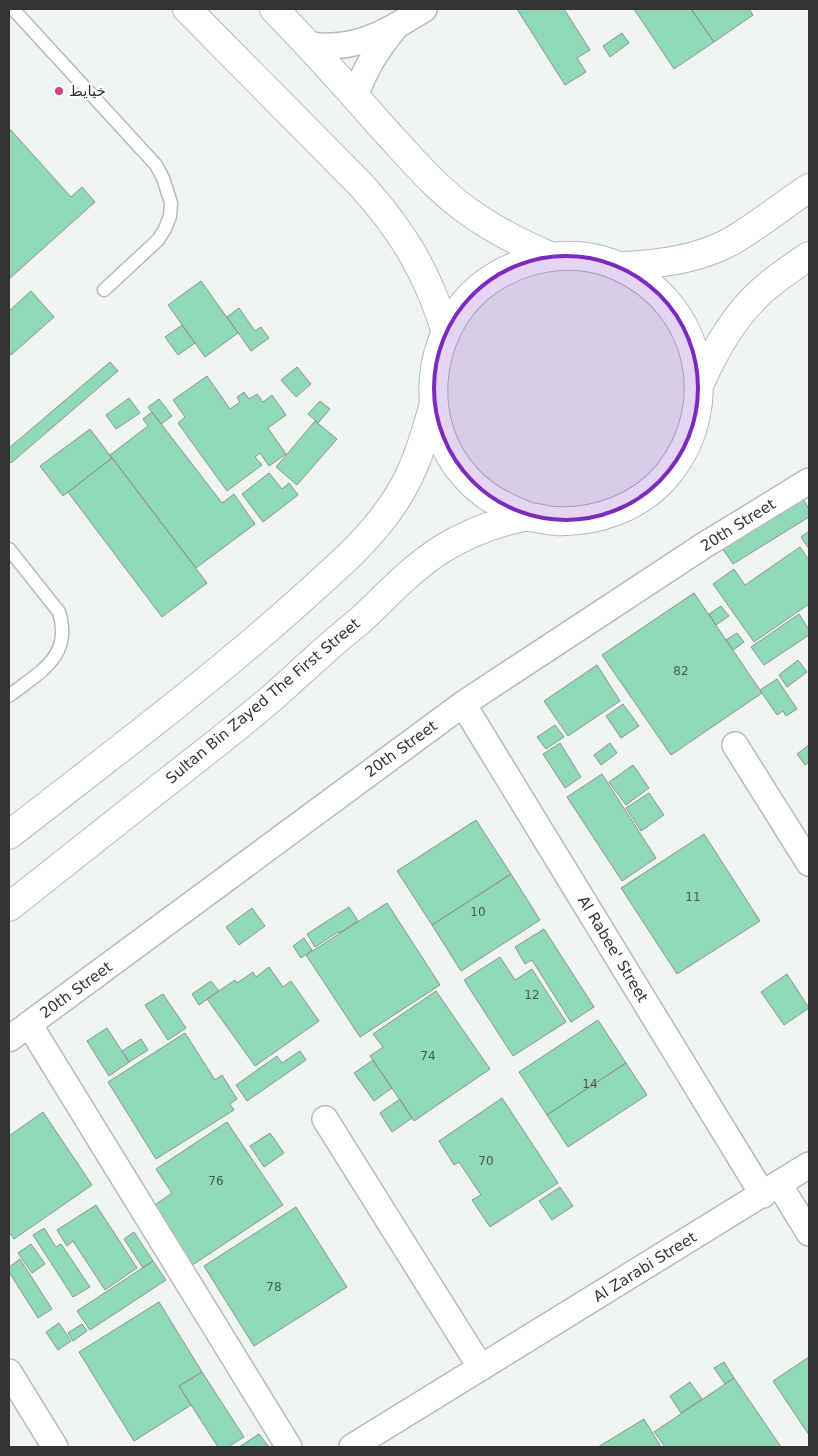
<svg xmlns="http://www.w3.org/2000/svg" width="818" height="1456" font-family="'DejaVu Sans','Noto Naskh Arabic',sans-serif">
  <rect width="100%" height="100%" fill="#eef5f1"/>
  <path fill="#90d9b7" stroke="#8f9592" d="M517 9H564L590 50 577 58 586 72 565 85Z
    M634 9H691L714 42 674 69Z
    M691 9H749L753 15 714 42Z
    M622 33 629 43 610 57 603 46Z
    M9 128 71 197 82 187 95 202 9 279Z
    M201 281 238 333 205 357 168 305Z
    M31 291 54 317 11 355 9 352V311Z
    M239 308 255 331 261 327 269 338 251 351 227 317Z
    M182 325 195 343 178 355 165 337Z
    M110 362 118 371 11 463 9 460V448Z
    M297 367 311 384 296 397 281 380Z
    M207 376 230 409 240 402 237 397 244 392 249 399 257 394 263 402 272 395 286 415 268 428 286 454 269 466 260 453 255 457 262 465 227 491 178 423 185 417 173 400Z
    M129 398 140 413 116 429 106 415Z
    M159 399 172 416 161 424 148 407Z
    M320 401 330 409 318 423 308 414Z
    M152 412 222 503 234 494 255 524 196 568 110 455 148 426 143 419Z
    M315 421 337 439 297 485 276 467Z
    M90 429 112 458 63 496 40 466Z
    M112 458 207 583 162 617 68 492Z
    M269 473 282 489 289 483 298 495 263 522 242 494Z
    M803 499 809 509V517L733 564 722 548Z
    M809 531V549L801 537Z
    M800 547 809 560V604L754 642 713 584 734 569 745 585Z
    M694 593 762 693 671 755 602 655Z
    M721 606 729 616 716 625 709 614Z
    M799 614 809 630V635L764 665 751 647Z
    M737 633 744 642 733 650 726 640Z
    M798 660 807 672 787 687 779 675Z
    M597 665 620 701 568 736 544 701Z
    M777 679 797 709 786 716 783 711 777 715 760 690Z
    M623 704 639 726 621 738 606 716Z
    M555 725 564 737 546 749 537 737Z
    M560 743 581 777 565 788 543 754Z
    M610 743 617 753 601 765 594 755Z
    M809 745V762L805 765 797 754Z
    M633 765 649 788 626 805 609 782Z
    M602 774 656 858 622 881 567 797Z
    M649 793 664 815 641 831 626 808Z
    M476 820 511 874 432 925 397 871Z
    M704 834 760 921 677 974 621 888Z
    M511 874 540 920 461 971 432 925Z
    M387 903 440 985 360 1037 306 955Z
    M349 907 358 921 339 933 338 932 315 947 307 934Z
    M252 908 265 926 239 945 226 927Z
    M544 929 594 1007 571 1022 532 960 525 964 515 947Z
    M304 938 312 950 301 958 293 946Z
    M500 957 515 980 532 969 566 1022 513 1056 464 980Z
    M269 967 283 987 291 981 319 1021 255 1066 207 999 235 980 237 983 253 972 256 977Z
    M787 974 809 1008 784 1025 761 992Z
    M211 981 219 991 199 1005 192 994Z
    M436 991 490 1069 414 1121 370 1056 383 1047 373 1034Z
    M163 994 186 1028 168 1040 145 1005Z
    M598 1020 626 1063 547 1115 519 1072Z
    M107 1028 129 1062 109 1076 87 1041Z
    M185 1033 215 1080 222 1075 237 1099 230 1104 234 1110 156 1159 108 1082Z
    M141 1039 148 1050 129 1062 122 1051Z
    M300 1051 306 1060 247 1101 236 1085 277 1056 282 1063Z
    M373 1060 392 1088 374 1101 354 1073Z
    M626 1063 647 1095 568 1147 547 1115Z
    M502 1098 558 1183 490 1227 472 1200 481 1195 459 1162 454 1165 439 1141Z
    M400 1099 412 1118 392 1132 380 1113Z
    M43 1112 92 1185 14 1239 9 1232V1136Z
    M227 1122 283 1205 191 1266 152 1207 172 1193 156 1169Z
    M270 1133 284 1153 264 1167 250 1146Z
    M560 1187 573 1206 552 1220 539 1201Z
    M96 1205 137 1268 105 1290 73 1241 67 1246 57 1230Z
    M296 1207 347 1287 254 1346 204 1266Z
    M44 1228 56 1247 61 1244 90 1287 73 1297 33 1235Z
    M134 1232 153 1261 143 1268 124 1239Z
    M31 1244 45 1264 32 1273 18 1253Z
    M20 1259 52 1309 38 1318 9 1272V1267Z
    M153 1261 166 1280 90 1330 77 1311Z
    M159 1302 202 1372 179 1386 191 1405 134 1441 79 1352Z
    M59 1323 71 1341 58 1350 46 1332Z
    M82 1324 87 1331 73 1341 68 1333Z
    M809 1357V1435L773 1381Z
    M724 1362 734 1378 725 1384 714 1368Z
    M202 1372 244 1437 228 1447H218L179 1386Z
    M734 1378 781 1447H665L654 1432Z
    M690 1382 702 1399 681 1413 670 1396Z
    M644 1419 661 1447H598Z
    M259 1434 269 1447H239Z"/>
  <g fill="none" stroke-linecap="round" stroke-linejoin="round">
    <g stroke="#b5bcb9" stroke-width="15">
      <path id="lane" d="M13 9 156 165 163 178 171 203 170 216 165 229 158 240 104 290
        M9 549 59 612C73 657 39 672 9 696"/>
    </g>
    <g stroke="#b5bcb9" stroke-width="28">
      <path id="street" d="M308 45C316 45 324 47 332 46 367 45 395 27 424 9
        M355 96C364 71 376 50 394 29
        M463 704 763 1195
        M735 745 809 863
        M29 1024 289 1447
        M9 1039 463 704 703 546 809 481
        M325 1119 481 1368
        M779 1184 809 1233
        M9 1372 55 1447
        M352 1447 809 1165"/>
    </g>
    <g stroke="#b5bcb9" stroke-width="30">
      <path id="secondary" d="M187 9 362 186C404 233 427 272 446 332
        M274 9C311 47 347 87 382 127 410 157 436 189 469 212 494 230 522 244 550 256
        M619 266C657 265 696 260 730 242 758 226 783 205 809 188
        M700 383C716 348 735 314 765 288 779 276 794 266 809 256
        M9 835C105 760 204 686 295 605 331 572 371 540 397 498 415 470 424 439 433 407
        M9 907C60 867 111 826 162 786 199 757 237 728 273 697 290 682 306 667 323 652 336 640 350 629 363 618 388 594 412 568 442 549 463 536 487 526 511 520 516 519 520 517 525 517 535 516 545 521 555 521 597 523 641 507 668 474 724 404 701 304 620 267 595 255 565 253 539 259 517 264 497 273 479 288 425 334 417 423 465 476 482 496 504 507 527 516"/>
    </g>
    <use href="#lane" stroke="#fff" stroke-width="12"/>
    <use href="#street" stroke="#fff" stroke-width="25"/>
    <use href="#secondary" stroke="#fff" stroke-width="28"/>
  </g>
  <path fill="#7b2cbf" fill-opacity="0.2" stroke="#7b2cbf" stroke-width="4" stroke-linejoin="round" d="M434 388a132 132 0 1 1 264 0a132 132 0 1 1-264 0Z"/>
  <circle fill="#cb4484" stroke="#fff" stroke-width="2" cx="59" cy="91" r="5"/>
  <g text-anchor="middle" dominant-baseline="central" stroke-width="4.5" stroke-linejoin="round" paint-order="stroke">
    <g font-size="12" fill="#4a5d54">
      <text x="681" y="671">82</text>
      <text x="693" y="897">11</text>
      <text x="478" y="912">10</text>
      <text x="532" y="995">12</text>
      <text x="428" y="1056">74</text>
      <text x="590" y="1084">14</text>
      <text x="486" y="1161">70</text>
      <text x="216" y="1181">76</text>
      <text x="274" y="1287">78</text>
    </g>
    <g font-size="15" fill="#323433" stroke="#fff" text-anchor="start">
      <text x="69" y="91">خيايط</text>
    </g>
    <g font-size="15" fill="#323433" stroke="#fff">
      <text transform="translate(738 525) rotate(-32)">20th Street</text>
      <text transform="translate(263 701) rotate(-40)">Sultan Bin Zayed The First Street</text>
      <text transform="translate(401 749) rotate(-36)">20th Street</text>
      <text transform="translate(613 949) rotate(59)">Al Rabee' Street</text>
      <text transform="translate(76 990) rotate(-36)">20th Street</text>
      <text transform="translate(645 1267) rotate(-32)">Al Zarabi Street</text>
    </g>
  </g>
  <rect width="818" height="1456" fill="none" stroke="#323433" stroke-width="20"/>
</svg>
